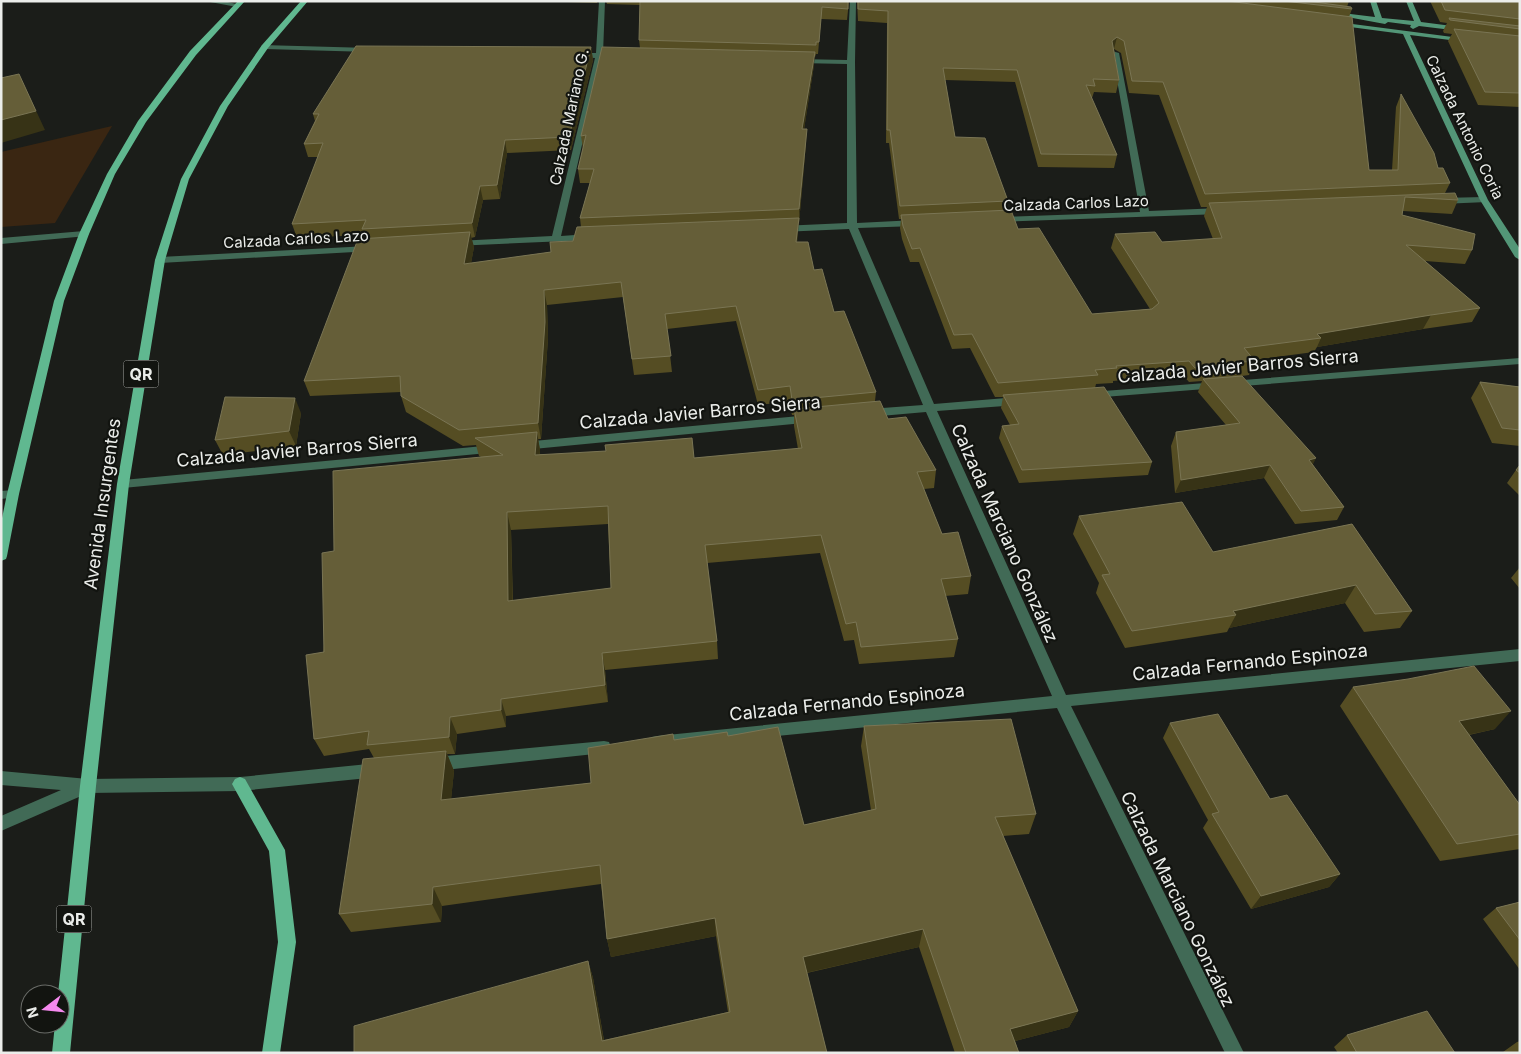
<svg xmlns="http://www.w3.org/2000/svg" width="1521" height="1054" font-family="Inter,sans-serif">
  <rect width="100%" height="100%" fill="#1b1d19"/>
  <path fill="#3a2612" d="M112 126 55 223 1 227V152Z"/>
  <g fill="none" stroke-linecap="round" stroke-linejoin="round">
    <path fill="#416a56" fill-rule="evenodd" d="M205 1H224L240 5 237 7Z
      M599 1H605L603 54H615L619 56 615 58H602L561 236 589 234 594 237 589 240 454 246 452 244 457 241 552 236 595 58 575 57 571 55 575 53H596Z
      M850 1H856L855 62 857 223 916 220 921 223 916 226 858 228 934 404 1019 397 1025 401 1019 405 937 411 1066 695 1520 649V661L1071 706 1244 1053H1225L1057 708 657 748 652 747 650 742 652 737 657 736 1052 696 926 412 869 417 863 413 869 409 923 405 849 229 781 232 776 229 781 226 847 223V64L798 63 794 61 798 59 847 60Z
      M262 45 370 48 374 50 370 52 265 49 261 47Z
      M1112 51 1119 53 1149 211 1221 208 1225 211 1221 214 996 222V218L999 217 1140 212Z
      M1484 197 1487 198V202L1441 204 1437 201 1441 198Z
      M84 231 89 234 87 236 1 244V238Z
      M369 246 372 247V251L160 263 155 260 160 257Z
      M1520 358V364L1091 398 1085 395 1091 392Z
      M810 415 814 416 816 419 814 422 523 450 517 446 523 442Z
      M494 445 500 449 498 452 123 488 117 484 123 480Z
      M13 490 17 491 19 494 17 497 1 499V491Z
      M604 741 609 742 611 747 609 752 604 753 435 771 430 769 427 764 430 759 435 757Z
      M378 763 383 765 386 770 383 775 378 777 240 791 88 793 1 831V816L61 790 1 785V771L88 779 240 777Z"/>
    <path fill="#539677" fill-rule="evenodd" d="M1370 1H1376L1382 18 1414 21 1406 1H1412L1421 22 1460 27 1463 29 1460 31 1419 26 1413 29 1410 27 1411 25 1388 22 1385 24 1331 14 1334 12 1375 17Z
      M1337 22 1468 39 1470 40 1466 42 1410 35 1488 200 1520 249V260L1515 257 1480 200 1403 34 1335 25V23Z"/>
    <path fill="#60b890" fill-rule="evenodd" d="M238 1H245L196 55 146 122 115 174 89 234 64 301 19 494 7 556 6 559 1 561V523L7 494 54 301 79 234 107 174 138 121 190 51Z
      M301 1H308L268 48 228 106 189 179 165 260 129 484 96 786 70 1053H52L55 1024H60V994H58L80 786 117 484 155 260 181 179 220 106 262 45Z
      M240 777 245 779 285 850 296 942 280 1053H262L278 942 269 851 232 784 235 779Z"/>
  </g>
  <path fill="#554d23" fill-rule="evenodd" d="M537 1H597V3Z
    M606 1H849L847 20 821 19 818 54H816L815 57H814V65L804 129 806 143 799 223H798L797 242 814 270 834 312 876 392 875 401 888 419 936 470 934 488 924 489 942 534 971 576 968 594 945 596 958 639 954 657 859 664 854 640 844 641 820 553 707 563 717 641 718 659 605 670 608 702 506 716V727L457 734 455 754H447L454 771 451 799 591 783 674 740 728 736 804 825 871 810 861 746 864 726 1036 814 1029 834 1003 836 1078 1011 1069 1027 1015 1041 1019 1053H955L919 947 807 973 827 1053H354L588 961 593 978 604 1040 728 1012 716 936 611 957 607 939 601 884 442 906 441 922 351 932 339 914 374 758 369 749 324 756 314 739 334 551 481 457 479 456 476 445 463 446 406 412 401 396V392L310 396 304 381 365 238 364 235 297 238 292 224 318 157H308L304 144 315 121 313 114 591 47 593 60 571 150 507 153 500 199 483 200 475 237 471 238 474 247 471 263 551 252 573 241 581 227 580 218 590 183H580L578 169 583 149 581 136 640 48 639 40 640 5 607 4ZM623 297 634 375 672 372 667 329 736 321 758 405 789 402 792 415H794V426L798 449 694 458 540 454V450L538 439H541L548 338 547 305ZM608 524 611 588 513 601 511 530Z
    M857 1H1349L1347 7 1352 9 1349 17 1369 170H1392L1396 107 1401 94 1438 168 1450 183 1445 193 1458 200 1452 214 1403 211 1402 215 1472 250 1465 264 1425 261 1480 308 1472 322 1423 329 1317 347 1314 352 1254 360 1255 361 1249 375 1242 376 1313 465 1344 507 1337 520 1295 524 1264 478 1175 493 1171 446 1176 432 1226 425 1198 392 1202 381 1189 382 1183 375 1113 381V383L1096 384 1095 388 1152 462 1148 475 1019 483 999 438 1002 426 1010 425 1001 408 1003 397H995L970 348 952 349 919 262H910L902 239 900 228 901 219H899L889 143H886L887 23 858 21ZM1114 49 1121 53 1129 93 1159 95 1201 207H1207L1204 216 1213 239 1162 242 1115 234 1111 248 1150 309 1092 314 1018 229 1006 211 1008 201 955 137 945 80 1015 82 1038 167 1114 168 1117 155 1091 98H1092L1094 92 1116 93 1119 80 1114 50Z
    M1430 1H1520V107L1478 105 1448 41 1452 34 1444 33 1443 31 1447 23 1440 22Z
    M1480 382 1520 387V446L1492 443 1471 398Z
    M301 413 296 446 223 455 215 440Z
    M1520 465V496L1507 483 1516 470Z
    M1079 516 1213 552 1352 524 1412 611 1400 628 1364 632 1345 603 1229 628 1227 632 1125 648 1096 593 1099 583 1073 534Z
    M1520 567V589L1511 578Z
    M1353 687 1495 729 1469 735 1520 805V849L1440 861 1340 706Z
    M1170 723 1270 799 1340 874 1329 887 1251 909 1203 828 1208 820 1163 738Z
    M1520 902V970L1483 919 1496 908Z
    M1347 1035 1455 1053H1338L1334 1047Z
    M1520 1041V1053H1503V1052L1517 1042Z"/>
  <path fill="#373316" d="M1117 37 1114 49 1109 53 1112 41Z
    M591 47 593 60 571 150 569 137Z
    M815 52 814 65 802 143V129Z
    M19 74 45 130 1 143V120Z
    M807 129 806 143 799 223V209Z
    M505 140 507 153 500 199 497 185Z
    M480 186 483 200 475 237 472 223Z
    M799 218 798 233 796 257V242Z
    M470 232 474 247 468 280 464 264Z
    M544 290 547 305 548 338 541 439 538 423Z
    M1431 315 1423 329 1317 347 1321 338 1317 334Z
    M295 398 301 413 296 446 289 431Z
    M537 432 540 450 539 472 535 455Z
    M1316 458 1310 471 1309 460Z
    M1270 465 1264 478 1175 493 1181 480Z
    M507 512 511 530 513 619 508 601Z
    M1356 585 1345 603 1229 628 1236 615 1233 611Z
    M602 653 605 670 608 702 605 685Z
    M501 699 506 716V727L501 710Z
    M1511 711 1495 729 1444 740 1459 721Z
    M450 717 457 734 455 754 449 737Z
    M446 751 454 771 449 820 441 800Z
    M1340 874 1329 887 1251 909 1261 896Z
    M433 887 442 906 441 922 432 904Z
    M715 918 716 936 611 957 607 939Z
    M923 929 919 947 801 974 803 957Z
    M588 961 593 978 606 1053 602 1041Z
    M1078 1011 1069 1027 1003 1044 1010 1029Z"/>
  <path fill="#655e38" stroke="#7a7554" fill-rule="evenodd" d="M640 1H848V9L822 7 819 42H816V45L639 40Z
    M858 1H1227L1352 17 1369 170H1398L1401 94 1434 153 1438 168H1443L1450 183 1205 194 1163 82 1132 81 1124 41 1117 37 1112 41 1119 80 1093 79 1095 86 1086 85 1117 155 1041 154 1017 70 943 68 955 137 985 138 1008 201 900 206 890 130H887L888 11 858 9Z
    M1284 1H1307L1351 7 1352 9Z
    M1441 1H1520V19L1445 10Z
    M1449 18 1520 26V29L1450 20Z
    M1454 29 1520 36V93L1485 92Z
    M356 46 591 47 569 137 505 140 497 185 480 186 472 223 362 229 366 220 292 224 323 143 304 144 319 114H313Z
    M602 47 815 52 802 129H807L799 209 580 218 594 169H578L586 135 581 136Z
    M19 74 36 111 1 120V78Z
    M1455 193 1458 200 1405 197 1402 215 1475 234 1472 250 1406 245 1480 308 1431 315 1317 334 1321 338 1244 348 1255 361 1232 363 1233 365 1195 368 1189 361 1116 366 1117 368 1095 370 1098 375 998 383 972 334 954 335 920 248 912 249 903 226 901 215 1011 210 1018 229 1039 228 1092 314 1152 309 1159 303 1115 234 1155 232 1162 242 1222 238 1209 203Z
    M799 218 796 242H808L814 270 822 269 834 312 844 311 876 392 792 400 790 386 758 390 736 306 665 314 671 356 632 359 621 282 544 290 545 322 538 423 459 430 401 396 400 376 304 381 358 239 470 232 464 264 551 252 550 242 573 241 577 227Z
    M1242 376 1316 458 1309 460 1344 507 1301 511 1270 465 1181 480 1176 432 1240 423 1203 379Z
    M1480 382 1520 387V430L1502 428Z
    M1104 387 1152 462 1022 470 1002 426 1019 424 1003 395Z
    M225 397 295 398 289 431 215 440Z
    M880 401 888 419 906 417 936 470 917 472 942 534 958 532 971 576 941 579 958 639 861 647 856 622 846 624 821 535 705 545 717 641 602 653 605 685 501 699V710L450 717 449 737 367 745 369 731 314 739 306 655 324 652 322 553 334 551 333 471 503 455 475 438 537 432 535 455 606 451 605 445 692 438 694 458 802 448 794 409ZM608 506 611 588 508 601 507 512Z
    M1520 465V473L1516 470Z
    M1182 502 1213 552 1352 524 1412 611 1375 614 1356 585 1233 611 1236 615 1132 631 1102 575 1110 574 1079 516Z
    M1474 666 1511 711 1459 721 1520 805V834L1457 844 1353 687 1408 679Z
    M1218 714 1270 799 1287 795 1340 874 1261 896 1212 814 1219 812 1170 723Z
    M1011 719 1036 814 995 817 1078 1011 1010 1029 1019 1053H966L923 929 803 957 827 1053H354V1026L588 961 602 1041 730 1012 715 918 607 939 600 865 433 887 432 904 339 914 363 759 446 751 441 800 591 783 588 748 673 734 674 740 727 732 728 736 778 727 804 825 876 809 864 726Z
    M1520 902V940L1496 908Z
    M1427 1011 1455 1053H1357L1347 1035Z"/>
  <g text-anchor="middle" dominant-baseline="central" stroke-width="4.5" stroke-linejoin="round" paint-order="stroke">
    <g font-size="15" fill="#ebedea" stroke="#121410">
      <text transform="translate(569 117) rotate(-78)">Calzada Mariano G.</text>
      <text transform="translate(1465 127) rotate(64)">Calzada Antonio Coria</text>
      <text transform="translate(1076 203) rotate(-2)">Calzada Carlos Lazo</text>
      <text transform="translate(296 239) rotate(-3)">Calzada Carlos Lazo</text>
    </g>
    <g fill="#121410" stroke="#aaaca9" stroke-width="1">
      <rect x="123.5" y="360.5" width="35" height="27" rx="4"/>
      <rect x="56.5" y="905.5" width="35" height="27" rx="4"/>
    </g>
    <g font-size="16" font-weight="bold" fill="#ebedea">
      <text x="141" y="374">QR</text>
      <text x="74" y="919">QR</text>
    </g>
    <g font-size="18" fill="#ebedea" stroke="#121410">
      <text transform="translate(1238 366) rotate(-5)">Calzada Javier Barros Sierra</text>
      <text transform="translate(700 412) rotate(-5)">Calzada Javier Barros Sierra</text>
      <text transform="translate(297 450) rotate(-5)">Calzada Javier Barros Sierra</text>
      <text transform="translate(102 504) rotate(-82)">Avenida Insurgentes</text>
      <text transform="translate(1005 533) rotate(66)">Calzada Marciano González</text>
      <text transform="translate(1250 662) rotate(-6)">Calzada Fernando Espinoza</text>
      <text transform="translate(847 702) rotate(-6)">Calzada Fernando Espinoza</text>
      <text transform="translate(1178 899) rotate(64)">Calzada Marciano González</text>
    </g>
  </g>
  <rect width="1521" height="1054" fill="none" stroke="#ebedea" stroke-width="5"/>
  <g transform="translate(45 1009) rotate(254)"><circle r="24" fill="#121410" stroke="#696b67"/>
  <path d="M0-4L9 19L0 12L-9 19Z" fill="#f589ee"/>
  <text y="-8" font-size="14" font-weight="bold" text-anchor="middle" fill="#ebedea">N</text>
  </g>
</svg>
